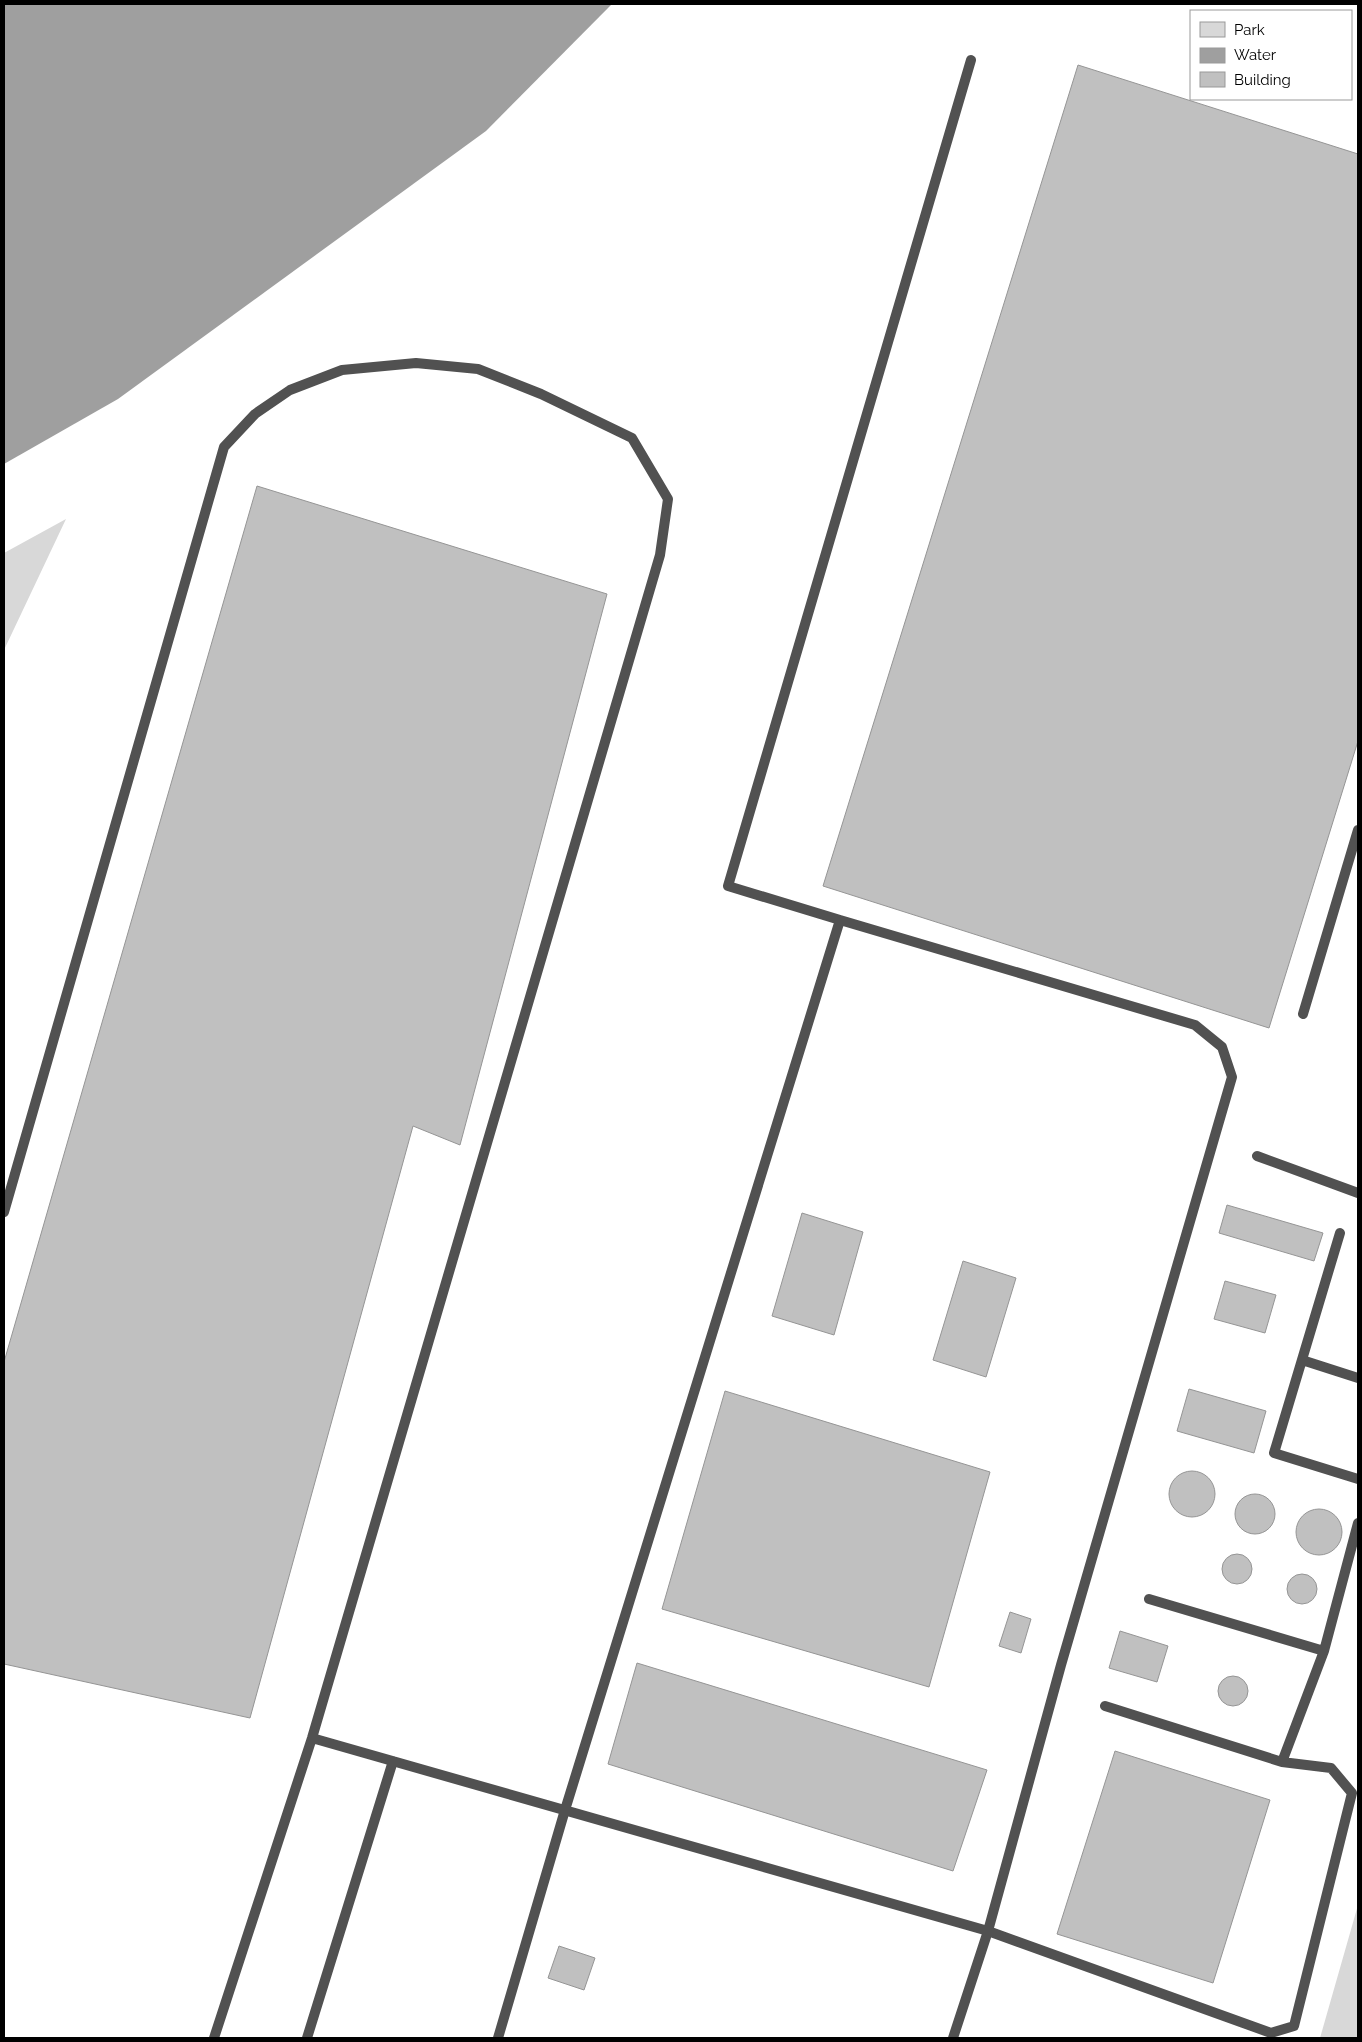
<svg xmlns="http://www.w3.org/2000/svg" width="1362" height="2042" font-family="Raleway,sans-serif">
  <rect width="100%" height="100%" fill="#fff"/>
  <path fill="#d8d8d8" d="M66 519 4 650V553Z
    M1358 1905V2038H1320Z"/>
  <path fill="#9f9f9f" d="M4 4H612L486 131 118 399 4 464Z"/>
  <path fill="#c0c0c0" stroke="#959595" d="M1078 65 1358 154V741L1269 1028 823 886Z
    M257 486 607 594 460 1145 413 1126 250 1718 4 1664V1362Z
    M1227 1205 1323 1233 1314 1261 1219 1233Z
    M802 1213 863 1232 834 1335 772 1316Z
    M963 1261 1016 1278 986 1377 933 1360Z
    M1225 1281 1276 1295 1265 1333 1214 1319Z
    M1189 1389 1266 1411 1254 1453 1177 1431Z
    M725 1391 990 1472 929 1687 662 1609Z
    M1169 1494a23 23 0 1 1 46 0a23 23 0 1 1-46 0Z
    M1235 1514a20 20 0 1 1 40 0a20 20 0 1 1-40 0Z
    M1296 1532a23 23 0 1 1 46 0a23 23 0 1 1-46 0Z
    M1222 1569a15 15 0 1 1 30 0a15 15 0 1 1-30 0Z
    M1287 1589a15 15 0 1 1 30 0a15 15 0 1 1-30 0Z
    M1010 1612 1031 1619 1021 1653 999 1646Z
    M1120 1631 1168 1646 1157 1682 1109 1668Z
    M637 1663 987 1770 953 1871 608 1764Z
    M1218 1691a15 15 0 1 1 30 0a15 15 0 1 1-30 0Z
    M1115 1751 1270 1800 1213 1983 1057 1934Z
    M559 1946 595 1958 584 1990 548 1978Z"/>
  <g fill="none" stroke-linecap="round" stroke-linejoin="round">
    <path stroke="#515151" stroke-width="10" d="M840 920 1195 1025 1222 1047 1232 1077 1061 1665 988 1931 953 2038
      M1303 1014 1358 830
      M1257 1156 1358 1193
      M4 1212 224 447 255 414 290 390 342 370 416 363 478 369 541 394 632 438 668 499 660 555 312 1738 214 2038
      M1340 1233 1274 1453 1358 1479
      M1302 1360 1358 1378
      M1149 1599 1324 1651
      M1105 1706 1282 1762
      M312 1738 988 1931 1271 2033 1294 2026 1352 1793 1331 1768 1282 1762 1324 1651 1358 1523
      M307 2038 393 1761
      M498 2038 565 1810 840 920 728 886 971 60"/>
  </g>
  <rect width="1362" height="2042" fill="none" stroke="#000000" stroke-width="10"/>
  <rect x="1190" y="10" width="162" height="90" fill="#ffffff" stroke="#999999"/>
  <rect x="1200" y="22" width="25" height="15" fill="#d8d8d8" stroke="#999999"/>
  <text x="1234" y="35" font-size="15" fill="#000000">Park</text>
  <rect x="1200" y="48" width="25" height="15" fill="#9f9f9f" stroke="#999999"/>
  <text x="1234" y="60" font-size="15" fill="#000000">Water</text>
  <rect x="1200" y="72" width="25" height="15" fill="#c0c0c0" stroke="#999999"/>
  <text x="1234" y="85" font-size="15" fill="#000000">Building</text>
</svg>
